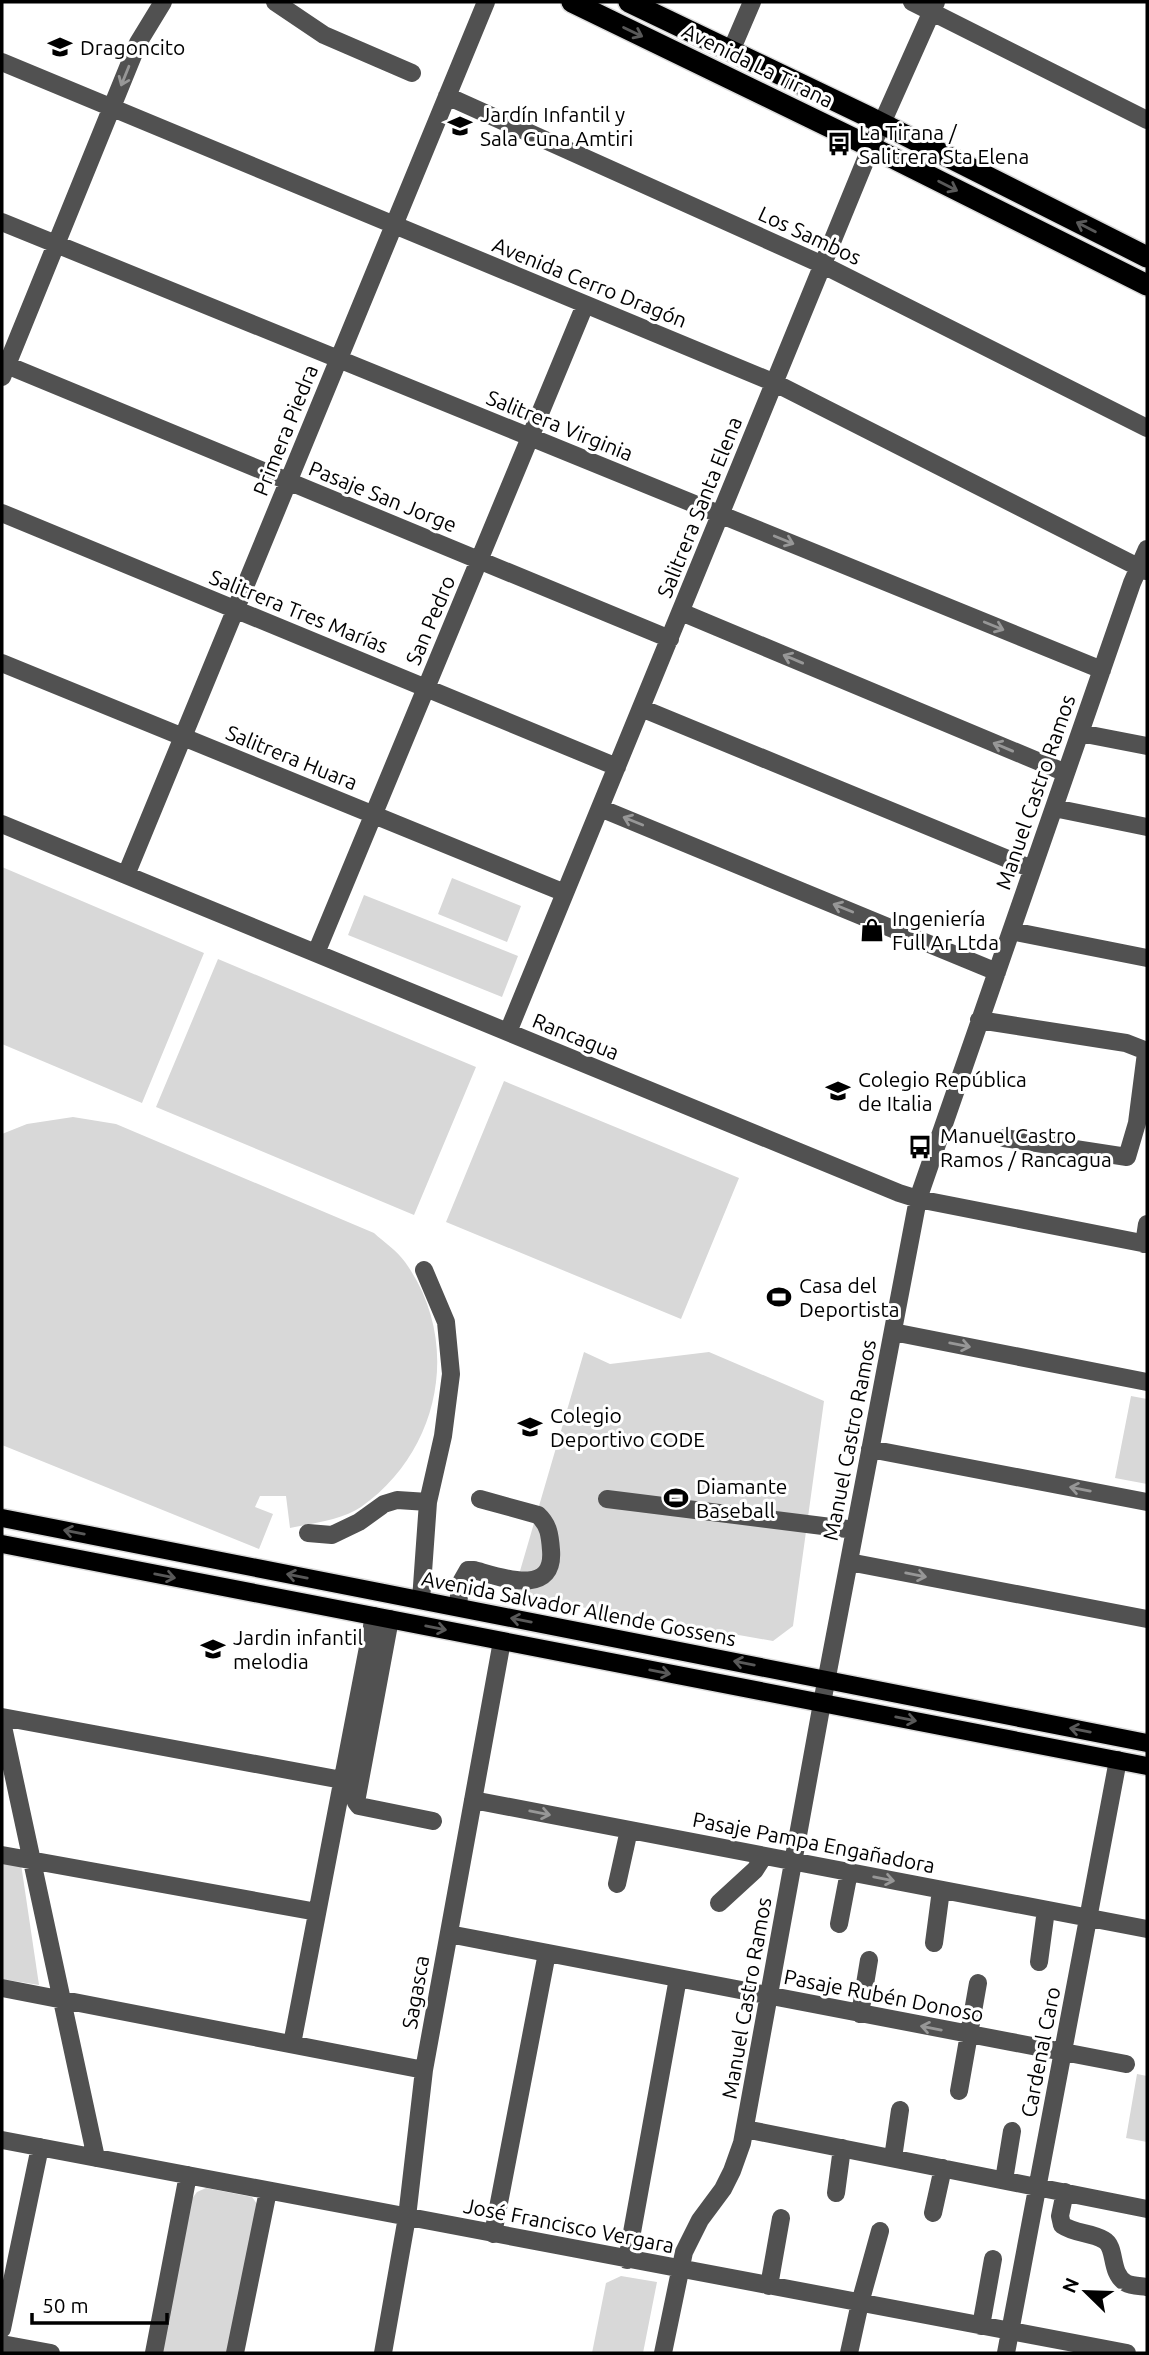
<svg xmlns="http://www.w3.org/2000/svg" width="1149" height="2355" font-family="Ubuntu,sans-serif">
  <rect width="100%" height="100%" fill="#fff"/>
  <path fill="#d8d8d8" d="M2 867 204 953 142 1103 2 1044Z
    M452 878 521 906 507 942 438 914Z
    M364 895 518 956 502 997 348 935Z
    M218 959 476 1067 414 1215 156 1107Z
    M504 1081 739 1178 681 1319 446 1222Z
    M73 1117 116 1124 374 1233C384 1242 397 1251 405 1262 462 1341 441 1451 361 1507 344 1519 311 1524 290 1528L286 1496H260L255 1507 273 1514 259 1549 2 1445V1134L27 1124Z
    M584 1352 610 1364 709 1352 824 1401 793 1626 773 1641 513 1595Z
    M1131 1396 1147 1399V1484L1115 1478Z
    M2 1860 21 1864 39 1985 2 1979Z
    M1137 2074 1147 2076V2142L1126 2138Z
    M206 2188 247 2196 252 2197 257 2204 228 2353H161L191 2200 197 2192Z
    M621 2276 657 2282 643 2353H592L606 2283Z"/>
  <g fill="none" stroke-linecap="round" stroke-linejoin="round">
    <g stroke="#dbdbdb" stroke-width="21">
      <path id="major" d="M2 1518 1147 1743
        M2 1544 1147 1766"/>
    </g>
    <g stroke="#dbdbdb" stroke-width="24">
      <path id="highway" d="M572 2 871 147 1147 285
        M629 2 869 117 1147 257"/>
    </g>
    <path stroke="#515151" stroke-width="18" d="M275 2 324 35 412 73
      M912 2 1147 120
      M731 51 752 2
      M2 62 775 383 1146 571
      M447 96 823 265 1147 428
      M2 222 1102 670
      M2 363 670 639
      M2 377 138 43 163 2
      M2 513 617 767
      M681 612 1066 773
      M2 663 565 893
      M641 708 1032 869
      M1080 733 1147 746
      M600 808 997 972
      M1054 808 1147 827
      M2 824 899 1193 918 1199 1147 1244
      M126 875 486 2
      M1011 931 1147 958
      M316 953 585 305
      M979 1020 1126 1043 1144 1050 1146 1053 1137 1123 1127 1157 1004 1138
      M508 1032 866 159 936 2
      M1144 1244 1147 1224
      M893 1332 1147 1382
      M870 1449 1147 1502
      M607 1499 855 1530
      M308 1533 332 1535 359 1522 384 1504 397 1500 428 1502
      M849 1562 1147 1619
      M421 1600 428 1502 443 1436 451 1374 446 1322 424 1270
      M458 1607 460 1584 468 1570H474C500 1577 555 1598 551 1550 550 1536 549 1525 538 1515L480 1499
      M390 1619 356 1802 359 1806 433 1821
      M2 1717 342 1780
      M2 1722 96 2158
      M473 1800 1147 1929
      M2 1855 317 1912
      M617 1884 629 1830
      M719 1903 755 1870 764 1856
      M839 1924 849 1872
      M449 1934 1126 2064
      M934 1943 941 1890
      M1039 1962 1046 1910
      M2 1988 424 2070
      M860 2014 869 1960
      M292 2044 374 1616
      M959 2091 978 1983
      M745 2129 1147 2209
      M2 2140 1127 2353
      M893 2158 900 2110
      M1004 2180 1012 2131
      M1065 2192 1060 2216 1062 2225C1075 2234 1091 2232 1104 2240 1117 2247 1109 2273 1126 2283 1131 2286 1141 2286 1147 2287
      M836 2193 842 2148
      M933 2213 943 2168
      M493 2234 547 1953
      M627 2260 678 1978
      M769 2286 781 2218
      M981 2326 993 2259
      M2 2329 40 2147
      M2 2344 51 2353
      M154 2353 188 2175
      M235 2353 268 2191
      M383 2353 407 2217 424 2070 502 1641
      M663 2353 684 2252 700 2220 723 2189 732 2171 742 2143 822 1703 918 1199 1132 583 1147 549
      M849 2353 860 2303 880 2231
      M1006 2353 1118 1760"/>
    <use href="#major" stroke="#000" stroke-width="18"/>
    <use href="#highway" stroke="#000" stroke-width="21"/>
  </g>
  <defs><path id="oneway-shaft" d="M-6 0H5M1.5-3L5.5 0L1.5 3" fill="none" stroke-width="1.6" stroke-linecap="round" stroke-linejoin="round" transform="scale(1.75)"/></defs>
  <g stroke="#595959">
    <use href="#oneway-shaft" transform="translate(633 32) rotate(26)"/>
    <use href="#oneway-shaft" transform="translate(948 186) rotate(27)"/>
    <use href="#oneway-shaft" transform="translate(1086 227) rotate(-153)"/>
    <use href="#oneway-shaft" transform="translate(74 1532) rotate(-169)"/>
    <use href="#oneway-shaft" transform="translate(165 1576) rotate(11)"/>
    <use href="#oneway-shaft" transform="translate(297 1576) rotate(-169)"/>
    <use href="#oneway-shaft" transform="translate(521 1620) rotate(-169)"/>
    <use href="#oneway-shaft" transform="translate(436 1628) rotate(11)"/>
    <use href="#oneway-shaft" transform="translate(744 1663) rotate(-169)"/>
    <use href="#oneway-shaft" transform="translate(660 1672) rotate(11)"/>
    <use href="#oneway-shaft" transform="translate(906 1719) rotate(11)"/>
    <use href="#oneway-shaft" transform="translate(1080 1730) rotate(-169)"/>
  </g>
  <g stroke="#979797">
    <use href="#oneway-shaft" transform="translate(125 76) rotate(112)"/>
    <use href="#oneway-shaft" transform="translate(784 540) rotate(22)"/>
    <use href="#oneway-shaft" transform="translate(994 626) rotate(22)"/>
    <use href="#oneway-shaft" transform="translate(793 659) rotate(-157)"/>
    <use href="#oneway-shaft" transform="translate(1003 747) rotate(-157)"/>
    <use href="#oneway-shaft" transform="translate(633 821) rotate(-158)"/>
    <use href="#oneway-shaft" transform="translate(843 908) rotate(-158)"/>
    <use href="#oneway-shaft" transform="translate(960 1345) rotate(11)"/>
    <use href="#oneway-shaft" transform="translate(1080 1489) rotate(-169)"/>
    <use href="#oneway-shaft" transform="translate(916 1575) rotate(11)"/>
    <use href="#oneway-shaft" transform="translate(540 1813) rotate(11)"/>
    <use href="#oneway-shaft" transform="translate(884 1879) rotate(11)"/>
    <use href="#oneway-shaft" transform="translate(931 2028) rotate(-169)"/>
  </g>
  <defs>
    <g id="school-bare" transform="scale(1.89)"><path d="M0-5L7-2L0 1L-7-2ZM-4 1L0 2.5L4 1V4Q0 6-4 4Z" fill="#000" stroke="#fff" stroke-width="2.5" paint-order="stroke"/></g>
    <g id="bus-bare" transform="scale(1.89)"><path d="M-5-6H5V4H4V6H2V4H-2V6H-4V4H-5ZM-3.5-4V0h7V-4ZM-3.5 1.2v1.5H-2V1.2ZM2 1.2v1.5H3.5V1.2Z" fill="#000" stroke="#fff" stroke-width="2.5" paint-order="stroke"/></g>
    <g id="shop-bare" transform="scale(1.89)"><path d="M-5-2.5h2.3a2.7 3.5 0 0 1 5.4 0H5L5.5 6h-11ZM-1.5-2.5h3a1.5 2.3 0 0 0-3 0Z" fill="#000" stroke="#fff" stroke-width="2.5" paint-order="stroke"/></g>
    <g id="stadium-bare" transform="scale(1.89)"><path d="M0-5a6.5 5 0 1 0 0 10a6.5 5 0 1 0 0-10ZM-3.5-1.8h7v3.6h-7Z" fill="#000" stroke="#fff" stroke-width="2.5" paint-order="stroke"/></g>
  </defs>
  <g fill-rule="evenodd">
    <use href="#school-bare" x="60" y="47"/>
    <use href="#school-bare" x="460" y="126"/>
    <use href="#bus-bare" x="839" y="144"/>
    <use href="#shop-bare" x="872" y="930"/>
    <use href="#school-bare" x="838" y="1091"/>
    <use href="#bus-bare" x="920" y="1147"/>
    <use href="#stadium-bare" x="779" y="1297"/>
    <use href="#school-bare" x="530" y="1427"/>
    <use href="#stadium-bare" x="676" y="1498"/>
    <use href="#school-bare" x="213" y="1649"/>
  </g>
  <g text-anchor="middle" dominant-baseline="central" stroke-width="6" stroke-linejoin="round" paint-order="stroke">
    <g font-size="21" fill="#000" stroke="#fff" text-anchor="start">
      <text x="80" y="47">Dragoncito</text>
      <text x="480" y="114">Jardín Infantil y<tspan x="480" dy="24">Sala Cuna Amtiri</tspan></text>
      <text x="859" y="132">La Tirana /<tspan x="859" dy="24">Salitrera Sta Elena</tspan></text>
      <text x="892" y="918">Ingeniería<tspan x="892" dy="24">Full Ar Ltda</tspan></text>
      <text x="858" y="1079">Colegio República<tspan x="858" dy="24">de Italia</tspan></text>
      <text x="940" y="1135">Manuel Castro<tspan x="940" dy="24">Ramos / Rancagua</tspan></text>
      <text x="799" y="1285">Casa del<tspan x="799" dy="24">Deportista</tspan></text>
      <text x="550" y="1415">Colegio<tspan x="550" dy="24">Deportivo CODE</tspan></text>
      <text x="696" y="1486">Diamante<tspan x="696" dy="24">Baseball</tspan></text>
      <text x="233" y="1637">Jardin infantil<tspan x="233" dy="24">melodia</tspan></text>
    </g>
    <g font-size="21" fill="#000" stroke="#fff">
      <text transform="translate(758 65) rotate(26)">Avenida La Tirana</text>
      <text transform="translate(810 235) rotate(25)">Los Sambos</text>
      <text transform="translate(590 282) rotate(22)">Avenida Cerro Dragón</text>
      <text transform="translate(560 425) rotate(22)">Salitrera Virginia</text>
      <text transform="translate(285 430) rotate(-68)">Primera Piedra</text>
      <text transform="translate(383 496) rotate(22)">Pasaje San Jorge</text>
      <text transform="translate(699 507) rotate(-68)">Salitrera Santa Elena</text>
      <text transform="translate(299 611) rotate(22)">Salitrera Tres Marías</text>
      <text transform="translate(430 620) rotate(-67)">San Pedro</text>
      <text transform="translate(292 757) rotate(22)">Salitrera Huara</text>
      <text transform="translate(1035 792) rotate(-71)">Manuel Castro Ramos</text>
      <text transform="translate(576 1036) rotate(22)">Rancagua</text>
      <text transform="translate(849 1440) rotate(-79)">Manuel Castro Ramos</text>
      <text transform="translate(579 1608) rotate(11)">Avenida Salvador Allende Gossens</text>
      <text transform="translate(814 1842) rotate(11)">Pasaje Pampa Engañadora</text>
      <text transform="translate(415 1992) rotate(-80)">Sagasca</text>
      <text transform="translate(884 1995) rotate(11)">Pasaje Rubén Donoso</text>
      <text transform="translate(746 1998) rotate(-80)">Manuel Castro Ramos</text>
      <text transform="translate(1040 2052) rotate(-79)">Cardenal Caro</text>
      <text transform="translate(569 2225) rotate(11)">José Francisco Vergara</text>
    </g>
  </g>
  <rect width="1149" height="2355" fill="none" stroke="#000000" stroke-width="7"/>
  <g transform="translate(1086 2292) rotate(293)" stroke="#ffffff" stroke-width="5" paint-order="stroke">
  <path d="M0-5L12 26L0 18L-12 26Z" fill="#000000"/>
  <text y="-10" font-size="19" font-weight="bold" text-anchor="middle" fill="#000000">N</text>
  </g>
  <path d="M32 2313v10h135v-10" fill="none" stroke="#000000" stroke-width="3.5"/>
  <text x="42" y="2313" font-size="21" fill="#000000" stroke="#ffffff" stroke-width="5" paint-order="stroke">50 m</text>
</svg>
